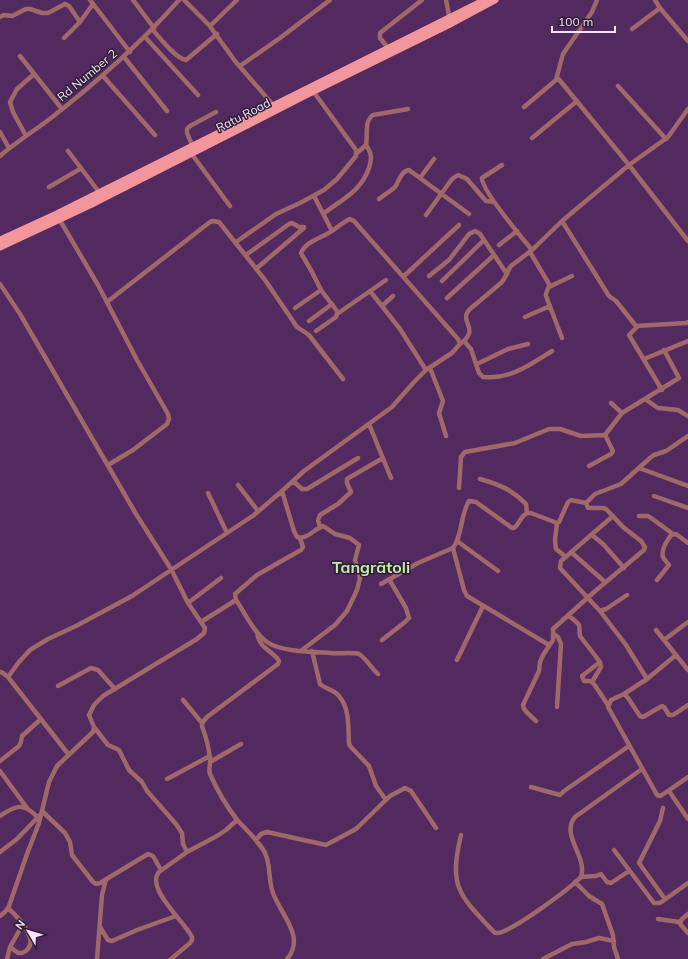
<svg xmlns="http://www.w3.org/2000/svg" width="688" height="959" font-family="Mulish,sans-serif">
  <rect width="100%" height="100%" fill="#522a5f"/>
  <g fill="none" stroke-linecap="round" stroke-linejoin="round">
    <path stroke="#a1686a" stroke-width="4.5" d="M90 0 130 52
      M133 0 154 28
      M184 0 209 25 235 61 274 106
      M446 0 450 20
      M655 0 660 8
      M0 17 4 15 12 16 26 9H30L42 13H48L65 4 69 6 80 22
      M210 26 237 0
      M152 29C160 38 175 58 186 60L217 34
      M632 29 660 8 688 41
      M145 37 198 95
      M64 38 80 22 93 4
      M388 48 380 38V33L422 0
      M20 56 62 109
      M124 57 167 111
      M240 66 280 38 330 0
      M103 76 155 135
      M557 77 629 165 688 241
      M618 86 666 139
      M524 107 556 80 563 54 592 12 597 0
      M0 132 9 148
      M26 136 13 112 10 102 17 89 34 74
      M532 138 577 101
      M192 145 187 133V129L190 126 216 112
      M68 151 99 192
      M191 153 230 206
      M357 153 366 145C368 135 364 121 373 115L408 109
      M0 156C16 142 34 131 51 118 97 82 140 44 179 0
      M502 165 482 178C481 190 523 239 532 250
      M420 178 434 159
      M49 187 80 169
      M314 196 332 231
      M379 199C384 195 391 191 395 187 399 181 401 171 409 170L469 214
      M324 213C343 199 361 191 369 168 372 158 372 154 366 145
      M426 215 452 179 458 175 467 179 486 201 494 202
      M58 217 98 285 137 360 168 414 169 419 167 424 133 450 108 465
      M562 221 609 296 616 301 636 326 686 323 688 322
      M236 242 276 214 300 203 324 190 337 179 356 156V150L313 91
      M499 245 517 231
      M530 252 549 284C550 289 545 291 546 296L562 338
      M246 255 289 224 292 223 299 227H304
      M257 268 304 228
      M404 276 459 225
      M429 276 449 260 469 234 475 231 480 234 507 274
      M442 281 484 240
      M0 284 20 314 136 514 171 569 188 603 205 628 204 633 197 639 103 696 94 705 89 715 94 727 93 732 57 766 49 782 39 823 27 854 9 906 5 912 0 916
      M549 287 572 276
      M370 291 400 329 426 370
      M447 298 494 255
      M107 302 210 222 213 221 219 222 265 280 297 327 309 335 343 379
      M382 306 393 296
      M295 308 321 290
      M337 314 386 280
      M525 317 550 306
      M309 321 332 304
      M637 327 629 335 662 390
      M464 341 471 349 479 373 483 377C510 380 531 364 552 351
      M460 344C482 328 457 322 470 309L501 283C506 278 507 271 511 266L532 250 562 221 629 165 668 137 688 109
      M644 359 688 341
      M477 364 508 349 528 344
      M430 368 443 401 439 413 446 436
      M645 399 658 408 678 410 688 416
      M611 403 622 413
      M369 424 391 478
      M589 466 611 454 613 451 605 435
      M639 468 688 486
      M480 479C498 484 513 490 526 504L527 513
      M293 481 302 489H307L358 458
      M238 485 258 511
      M459 488 461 457 465 452 515 443 549 429H560L581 436 605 435 622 413 679 378 664 350
      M282 491 294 531 297 537C307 540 314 529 323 526L335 534 350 538 359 545 355 560 360 578 357 590 347 611 335 625 302 650
      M208 493 227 533
      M654 496 688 508
      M613 516 561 561 560 568 600 611 606 609 627 595
      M639 516H648L651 518 673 534
      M557 523 555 540 556 549 566 557
      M320 527 318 520 320 515 338 504 351 492 347 483V479L383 458
      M592 535 604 545 624 568
      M457 541 498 571
      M453 548 464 590 467 596 549 645
      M571 552 605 582
      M657 580 669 565C667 562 664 560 663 557 661 549 667 541 671 535L676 534 688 543
      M381 584 418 563 453 548C463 535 460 515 469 501L476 502 512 528H514C521 523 521 512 531 513L557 523 559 522 568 502 571 500 586 503
      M236 600C245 613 254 633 267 642 281 652 314 652 331 653 338 654 353 652 359 654 364 656 373 670 378 674
      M188 603 221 578
      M600 611 626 645 647 679
      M568 615C571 618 577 622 579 625 580 629 579 632 580 636L600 662 582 676 584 681H590L594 684 608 705
      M201 622 236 600 235 594 257 575 301 550 303 547 300 538
      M656 630 688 670
      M257 632C259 647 267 648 277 658L279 661 278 664 207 717 202 723V726C206 737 209 747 210 759 211 764 208 768 210 774 217 790 227 807 238 821 247 830 257 840 264 851 271 863 268 876 272 890 278 912 307 936 287 959
      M554 634 558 637 561 644 557 707
      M382 640 405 622 409 618 406 608 389 579
      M664 640 688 622
      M312 651 320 684C325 689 335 690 339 696 350 709 348 727 349 743L350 746 369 766 376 786 386 800
      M457 660 483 606
      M0 672 3 673 8 677 69 755
      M8 677 19 662 30 650 48 639 76 626 132 596 254 515 282 491 304 471 392 407 414 382 426 370 452 353 460 344 458 339 354 221 350 219C343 222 338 227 332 231 322 238 306 241 301 253L312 272 321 290 337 311V314L336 317 316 331
      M592 682 601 667 600 662
      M58 686 91 668 98 670 115 689
      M624 694 647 679 676 655
      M183 700 202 723
      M688 705 673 715H669L664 707 662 706 643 717 640 716 628 698 624 694 611 700 608 707 657 795 660 796 662 795 688 777
      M536 721C531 716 523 711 523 705L539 671 540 662 543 655 553 640V629L594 592 644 550 645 547 641 541 623 527 606 509 603 508H588L586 503 595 494 621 484 650 458 654 455 666 451 688 436
      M94 727 108 745 119 750 129 770 142 782 147 791 176 824 182 833 183 844 187 852
      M0 761 19 746 21 742 22 736 41 719
      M210 762 241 744
      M0 771 27 808
      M167 779 210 756
      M531 787 560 795 564 791 629 746
      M669 791 688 819
      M663 808 660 821 639 863 665 899
      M42 811 65 833 70 842 72 855 93 882 96 884 100 883 148 854 153 856 161 870
      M0 816C16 805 24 802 38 818
      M461 835C449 886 458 894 492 930 494 932 494 933 497 933 512 932 569 889 581 877 588 857 560 835 575 817L642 769
      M256 840 261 834 267 832 326 845 356 829 390 796 405 788 411 791 436 828
      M614 850 654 903H660L688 883
      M0 852 17 839 41 814
      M581 877 596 876 601 874 607 882 611 883 629 871
      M575 882 589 896 602 904 613 935 614 947 618 959
      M8 908C17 916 44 944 22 953H18L10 947
      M688 914 682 919 680 924 688 933
      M658 919 679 922 680 921
      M100 927 108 940 112 941 137 930 176 916
      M7 959 10 947 23 924
      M97 959 102 895 106 879
      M171 959 190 943 192 940V937C185 922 145 888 159 872L187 852 217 836 226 830 237 820
      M543 959 572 944 586 942 599 938 614 941"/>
    <path stroke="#f2969b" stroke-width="7" d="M0 240 57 214 485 0
      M0 247 94 203 306 95 452 23 495 0"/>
  </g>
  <g text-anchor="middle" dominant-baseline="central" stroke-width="3" stroke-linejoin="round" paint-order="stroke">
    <g font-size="12" fill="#f6e3fd" stroke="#2e1d34">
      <text transform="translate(87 75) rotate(-40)">Rd Number 2</text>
      <text transform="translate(243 115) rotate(-27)">Ratu Road</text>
    </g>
    <g font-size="16" font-weight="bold" fill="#beedab" stroke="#2e1d34">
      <text x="371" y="567">Tangrātoli</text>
    </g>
  </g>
  <g transform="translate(28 931) rotate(308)" stroke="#2e1d34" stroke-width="3" paint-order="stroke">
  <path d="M0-3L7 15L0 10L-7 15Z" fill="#f6e3fd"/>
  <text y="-6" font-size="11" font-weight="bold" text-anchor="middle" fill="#f6e3fd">N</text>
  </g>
  <path d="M552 26v6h63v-6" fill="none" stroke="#f6e3fd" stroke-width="2"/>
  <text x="558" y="26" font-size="12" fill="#f6e3fd" stroke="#2e1d34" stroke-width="3" paint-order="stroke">100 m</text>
</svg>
